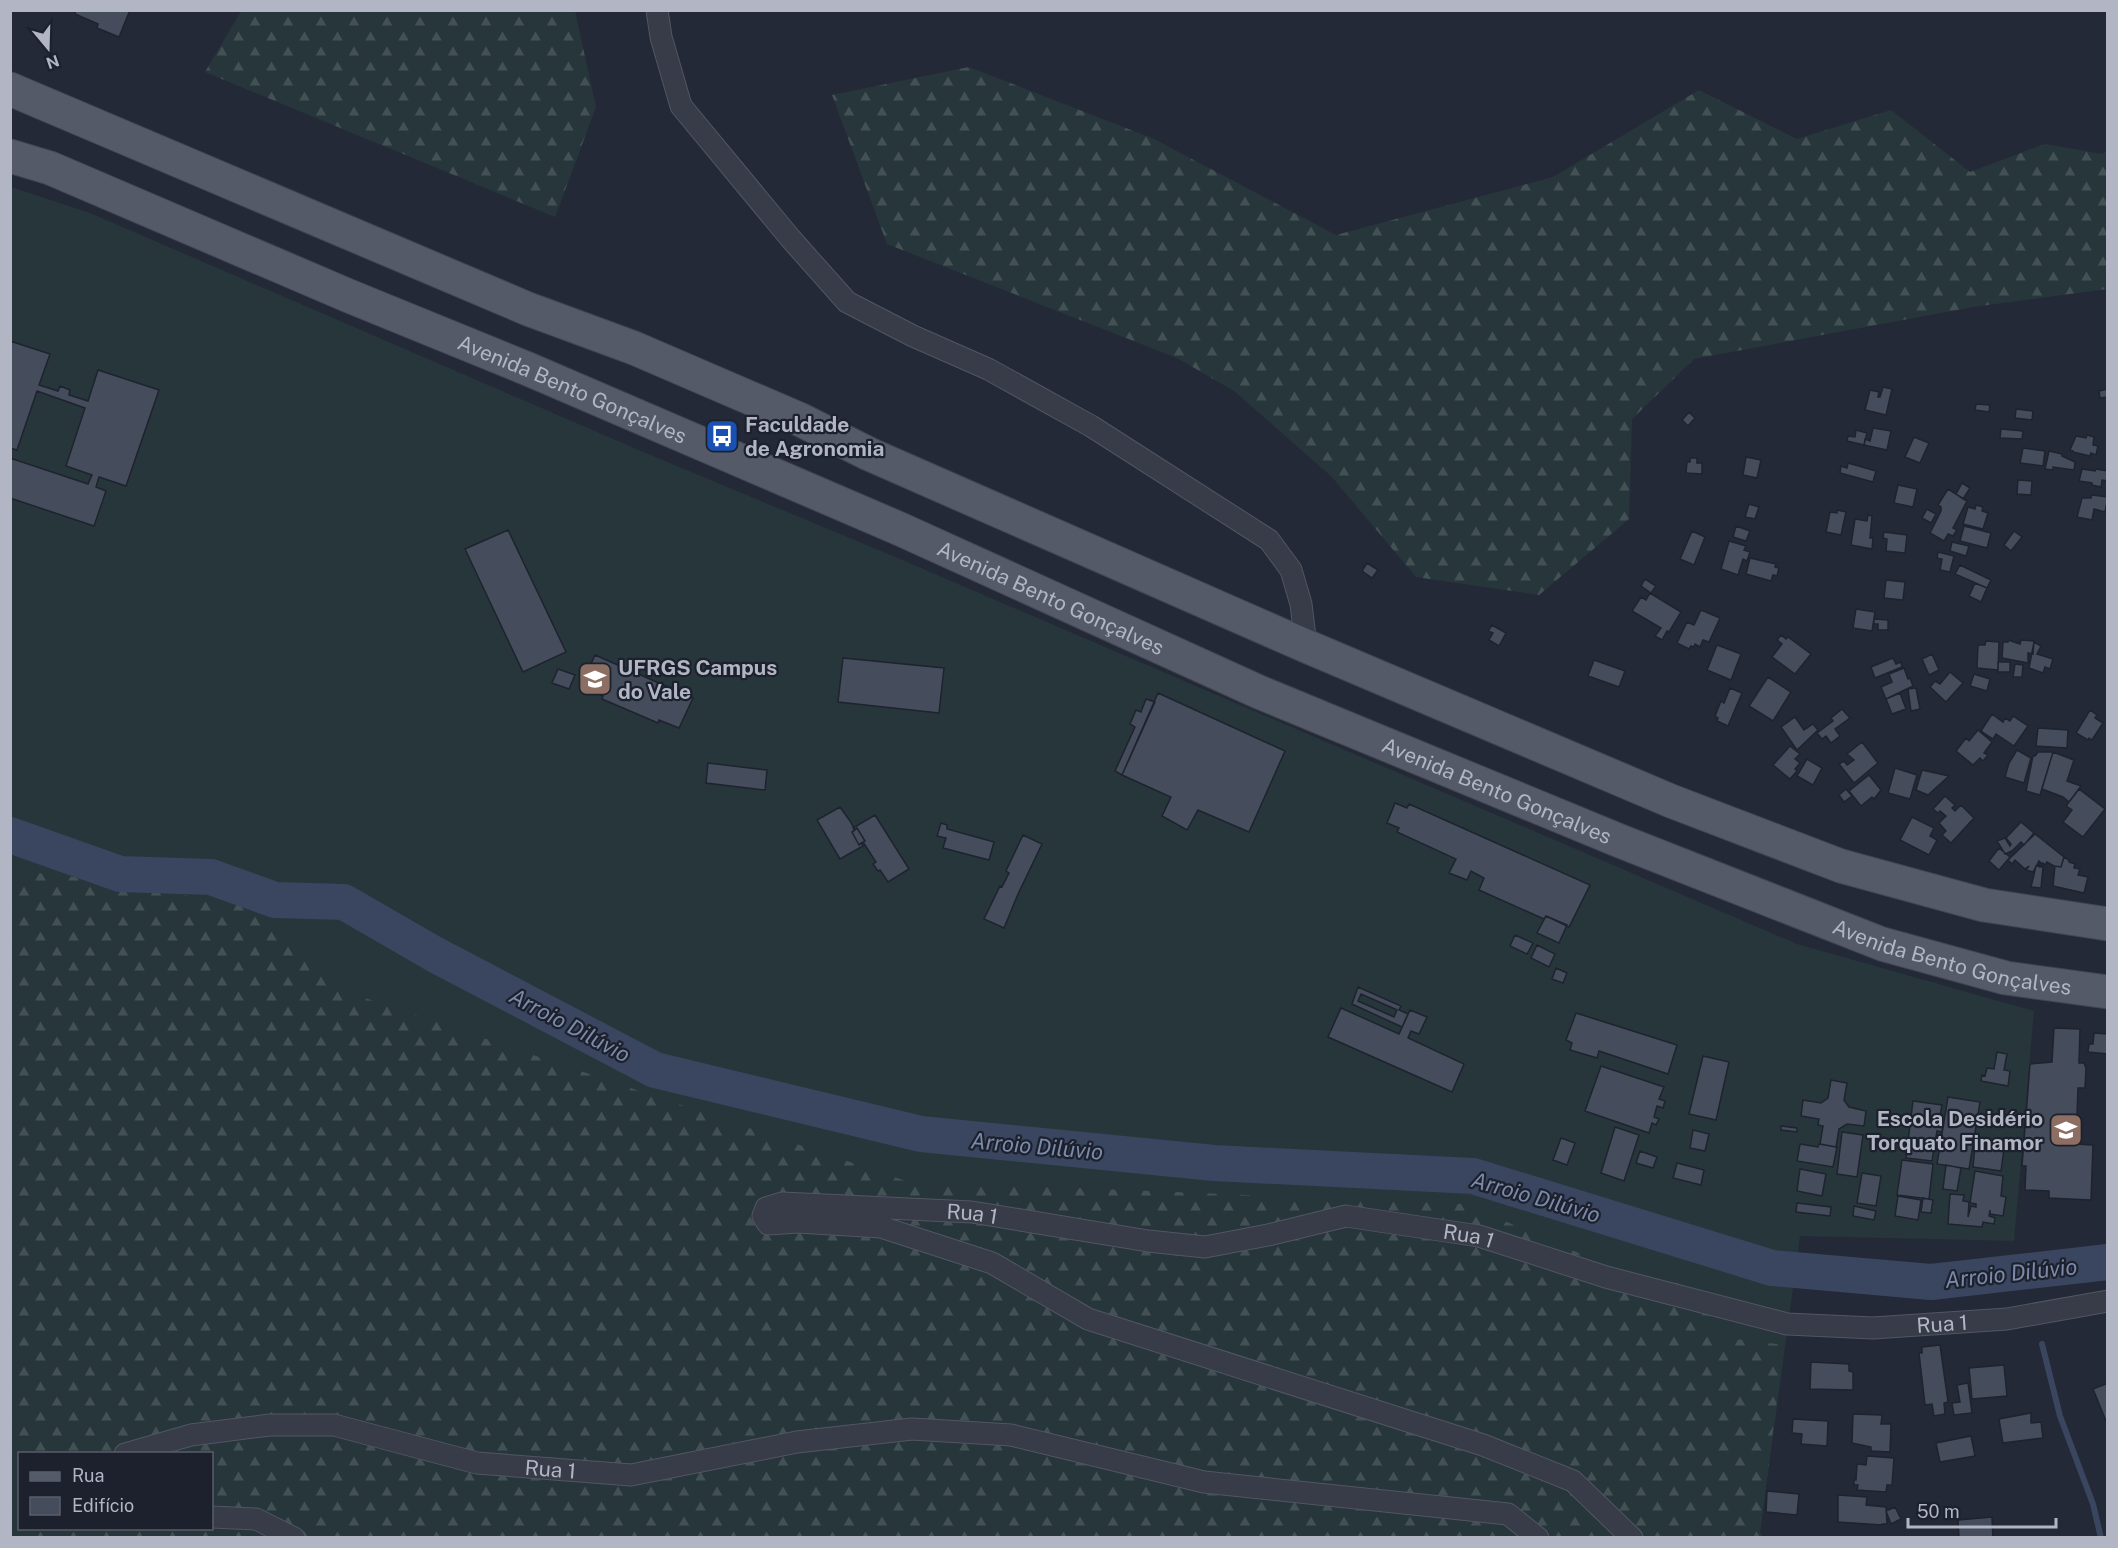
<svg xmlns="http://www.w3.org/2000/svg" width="2118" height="1548" font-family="'Public Sans',sans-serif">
  <defs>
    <pattern id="forest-firs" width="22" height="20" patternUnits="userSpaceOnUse" patternTransform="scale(1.5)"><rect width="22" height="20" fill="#26363a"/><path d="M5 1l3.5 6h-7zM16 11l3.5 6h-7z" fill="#435155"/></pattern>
  </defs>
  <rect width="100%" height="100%" fill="#242938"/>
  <path fill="#26363a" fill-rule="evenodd" d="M11 187 90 213 641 451 893 556 1797 944 2034 1011 2014 1241 1800 1236 1760 1532 1763 1537 11 1538ZM20 1454H212V1528H20Z"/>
  <path fill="url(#forest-firs)" fill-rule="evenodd" d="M241 11H575L596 107 555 217 205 72Z
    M969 67 1154 139 1336 235 1553 177 1699 90 1797 139 1891 110 1970 172 2045 144 2102 154 2107 151V289L1973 307 1694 359 1632 419 1629 519 1539 595 1416 577 1332 477 1234 391 1177 358 887 244 832 95Z
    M11 870 110 881 262 910 362 997 906 1181 1465 1204 1639 1279 1721 1288 1703 1335 1784 1345 1760 1532 1763 1537 11 1538ZM20 1454H212V1528H20Z"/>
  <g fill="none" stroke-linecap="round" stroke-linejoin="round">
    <path stroke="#3a455f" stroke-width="6" d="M2042 1344 2060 1416 2093 1504 2101 1538"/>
    <path stroke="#3a455f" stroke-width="36" d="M10 835 120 874 211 877 275 900 344 902 434 954 655 1070 921 1134 1214 1163 1473 1176 1772 1268 1931 1282 2108 1262"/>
  </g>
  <path fill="#454c5c" stroke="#1e232f" stroke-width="1.5" fill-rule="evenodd" d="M76 10H130L119 37 97 28 98 24 75 14Z
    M10 341 50 354 39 385 58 391 60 386 70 390 69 395 88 401 98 370 159 390 126 486 99 477 96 487 106 491 94 526 10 498V458L88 484 92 475 66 466 85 408 37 391 17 450 10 448Z
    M1883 387 1892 389 1886 415 1865 410 1870 390 1879 392 1878 397H1880Z
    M2108 389V397L2100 398 2099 391Z
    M1976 404 1990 405 1989 412 1975 410Z
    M2016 409 2033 411 2032 420 2015 418Z
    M1689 412 1695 418 1688 426 1682 420Z
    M1873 428 1891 431 1887 450 1864 445 1865 439 1870 441Z
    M2001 429 2023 431 2022 439 2000 438Z
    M1856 430 1867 433 1864 445 1847 441 1848 436 1855 437Z
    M2087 435 2094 437 2093 445 2098 446 2096 455 2091 453 2090 456 2073 452V451L2070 450 2076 436 2086 438Z
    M1914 437 1929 443 1920 463 1905 457Z
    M2023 448 2045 451 2043 466 2020 463Z
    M2049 451 2062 454V456L2075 462 2074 470 2053 467V470L2045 469Z
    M1746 457 1761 460 1757 478 1743 475Z
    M1690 458H1697V463H1702V474L1686 473 1687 462H1690Z
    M1848 463 1876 471 1873 482 1840 473 1841 466 1847 468Z
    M2082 469 2095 471 2096 469 2108 471V481L2102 480 2101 487 2092 485V483L2079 481Z
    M2018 480 2032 481 2031 495 2017 494Z
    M1962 483 1970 488 1963 499 1956 494Z
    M1898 485 1917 489 1913 507 1894 503Z
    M1948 489 1967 501 1953 528 1957 530 1953 536 1948 534 1944 541 1930 533 1941 511V507L1938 505Z
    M2092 495 2108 497 2105 512 2094 509 2092 520 2077 517 2082 498H2091Z
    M1749 504 1759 507 1755 519 1745 517Z
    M1976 505 1983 507 1982 511 1988 513 1983 529 1963 524 1968 507 1975 509Z
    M1927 509 1936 514 1931 523 1922 518Z
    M1837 510 1846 512 1841 535 1826 532 1830 512 1837 513Z
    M1868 515 1872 516 1870 538H1873L1872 549 1851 545 1855 519 1867 521Z
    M1736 526 1750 531 1746 541 1733 537Z
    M1964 526 1991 533 1987 548 1960 541Z
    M508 530 566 652 523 672 465 549Z
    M1692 531 1705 537 1694 565 1680 559Z
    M2014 531 2022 537 2011 551 2004 545Z
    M1884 532 1907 535 1905 553 1886 551 1887 539 1883 538Z
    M1729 541 1746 546 1744 550 1750 552 1747 561 1743 559 1738 575 1721 569Z
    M1952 542 1969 546 1966 556 1950 551Z
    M1938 552 1954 556 1950 572 1940 570 1942 559 1937 558Z
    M1750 558 1776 564 1775 567 1779 568 1777 576 1773 575 1771 581 1746 574Z
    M1367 563 1378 570 1372 578 1362 571Z
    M1960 565 1991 580 1987 588 1955 574Z
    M1645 579 1656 586 1651 593 1641 586Z
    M1886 580 1905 582 1903 600 1884 598Z
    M1975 583 1987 588 1981 602 1969 596Z
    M1650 593 1681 612 1669 632 1667 631 1662 640 1655 636 1661 628 1632 611 1641 597 1646 600Z
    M1856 609 1875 612 1872 631 1853 628Z
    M1701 610 1720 618 1709 642 1703 640 1700 647 1695 644 1694 647 1691 646 1689 649 1677 643 1687 622 1694 625Z
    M1874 619 1888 620V630H1878V624H1874Z
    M1492 625 1506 633 1499 646 1489 640 1493 633 1488 631Z
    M1781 635 1786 639 1788 637 1811 654 1795 674 1772 657 1782 644 1777 640Z
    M2008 640 2020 644 2021 640 2034 641 2033 654 2028 653V663L2002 658 2003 642H2008Z
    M1986 641 1999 642 1998 670 1977 668 1978 645H1985Z
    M2034 642 2041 646 2037 654 2053 659 2050 669 2045 667 2043 673 2029 668Z
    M1717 645 1741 654 1731 680 1707 670Z
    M1932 654 1939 670 1929 675 1922 659Z
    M595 655 693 698 679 728 659 720 658 723 602 699 603 696 581 686Z
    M843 658 944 668 939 713 838 702Z
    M1893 658 1896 664 1901 662 1902 667 1875 678 1871 667Z
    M1594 660 1625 671 1619 687 1588 676Z
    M1998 662H2010V672H1998Z
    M2015 664 2023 665 2022 677H2013Z
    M1904 668 1908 679 1910 678 1913 686 1886 699 1881 687 1892 682 1889 674Z
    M558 669 575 675 569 689 552 683Z
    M1950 672 1963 683 1946 702 1930 687 1935 681 1940 684Z
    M1974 674 1990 679 1987 691 1970 686Z
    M1768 677 1791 692 1773 721 1749 706Z
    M1730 688 1742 693 1728 726 1717 721 1718 718 1715 716 1721 701 1724 703Z
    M1916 688 1920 709 1911 711 1908 689Z
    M1158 693 1285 751 1249 832 1198 810 1187 830 1162 816 1171 797 1122 775Z
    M1900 693 1906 709 1892 714 1886 699Z
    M1146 699 1155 702 1122 775 1115 771 1135 727 1130 724 1136 710 1141 712Z
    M1842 709 1850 718 1835 729 1840 736 1831 743 1826 736 1822 739 1817 733 1833 721 1831 718Z
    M2090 710 2097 715 2095 718 2103 723 2092 740 2089 738 2088 740 2076 733Z
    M1992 714 2003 722 2005 718 2010 721 2013 716 2028 726 2014 746 1996 734 1993 739 1981 731Z
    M1795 717 1804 730 1813 724 1818 730 1797 750 1781 727Z
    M2038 728 2068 730 2067 748 2036 746Z
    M1978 730 1992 742 1984 753 1988 755 1983 761 1980 758 1973 765 1956 751 1966 738 1969 741Z
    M1862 742 1878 763 1854 783 1839 764 1844 761 1847 765 1854 760 1847 754Z
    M1790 746 1800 754 1795 759 1800 763 1795 769 1797 771 1790 779 1773 765Z
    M2017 750 2031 758 2024 783 2005 777 2009 763Z
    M2038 752H2053L2040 795 2026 791 2033 756H2035Z
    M2053 752 2074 760 2067 781 2081 786 2069 802 2063 797 2042 789Z
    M1807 759 1822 768 1813 785 1797 776Z
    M708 763 767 770 765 790 706 783Z
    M1895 768 1917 775 1910 799 1888 793Z
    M1922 770 1949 776 1928 795 1916 790Z
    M1869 775 1881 790 1874 799 1872 797 1861 806 1849 791Z
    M1846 789 1852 796 1844 802 1839 795Z
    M2079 789 2105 809 2083 837 2063 822 2072 810 2066 806Z
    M1945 796 1955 805 1952 808 1955 811 1961 805 1974 818 1951 843 1942 835 1946 831 1939 823 1946 816 1940 811 1938 813 1933 809Z
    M1395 803 1407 808 1409 804 1590 885 1569 927 1546 916 1544 919 1479 890 1484 878 1471 871 1467 880 1449 873 1456 859 1397 832 1399 828 1387 823Z
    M840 807 850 821 855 830 852 832 859 845 861 843 863 846 840 859 817 820Z
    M875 815 909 869 888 882 880 870 878 871 873 864 876 862 863 842 865 841 857 828 855 830 853 828Z
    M1912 817 1934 828 1930 836 1937 840 1929 855 1900 840Z
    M2021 822 2034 833 2024 845 2021 842 2012 851 2005 854 1997 841 2005 838 2010 846 2011 844 2006 838Z
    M941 823 947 825V829L994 842 989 860 943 848 946 838 937 836Z
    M857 828 865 841 859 845 852 832Z
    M2035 834 2064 857 2061 867 2054 866 2047 862 2045 865 2043 863 2040 867 2039 865 2041 863 2039 861 2033 872 2026 870 2029 866 2025 869 2015 860 2012 864 2008 860Z
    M1023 835 1042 844 1018 894 1004 928 984 919 1000 886 1002 887 1009 873 1006 871Z
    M1999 848 2010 857 1999 870 1989 861Z
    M2064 857 2069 860V862L2075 864 2074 868 2080 869 2078 875 2088 877 2084 893 2053 886 2055 866 2061 867Z
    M2036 866 2043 867 2041 888 2031 887Z
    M1546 916 1567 925 1559 943 1537 933Z
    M1515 935 1533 943 1527 954 1510 946Z
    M1537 945 1555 954 1549 967 1531 958Z
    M1556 968 1567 973 1563 983 1552 979Z
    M1358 987 1401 1006 1399 1010 1408 1014 1402 1027 1352 1004ZM1361 994 1397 1010 1394 1017 1358 1001Z
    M1341 1008 1399 1034 1410 1010 1427 1017 1419 1034 1411 1031 1408 1038 1464 1064 1452 1092 1328 1037Z
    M1576 1013 1677 1045 1668 1074 1599 1051 1597 1058 1570 1050 1572 1043 1566 1040Z
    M2054 1028 2080 1029 2079 1063H2084L2086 1068 2085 1088H2078L2076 1144 2093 1145 2091 1200 2049 1198V1191L2025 1190 2026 1166H2022L2030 1064 2052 1062Z
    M2094 1033 2108 1034V1054L2088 1052 2089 1044H2093Z
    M1997 1052 2007 1054 2004 1070 2010 1071 2008 1086 1981 1081 1982 1075 1985 1076 1987 1068 1994 1069Z
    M1703 1056 1729 1062 1716 1120 1689 1114Z
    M1601 1066 1664 1087 1659 1099 1665 1101 1663 1108 1657 1106 1654 1117 1659 1119 1656 1125 1652 1123 1649 1133 1585 1111Z
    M1831 1080 1847 1083 1844 1100 1849 1107 1866 1111 1864 1126 1847 1124 1839 1129 1836 1147 1820 1144 1823 1126 1818 1125 1819 1119 1801 1116 1803 1100 1821 1103 1828 1098Z
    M1948 1097 1980 1102 1969 1169 1937 1164Z
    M1913 1101 1942 1105 1939 1122 1943 1123 1942 1132 1937 1131 1932 1161 1906 1158Z
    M1781 1126 1797 1128V1132L1781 1130Z
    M1615 1127 1639 1135 1624 1181 1601 1173Z
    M1693 1130 1709 1134 1705 1151 1690 1148Z
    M1842 1132 1863 1135 1857 1177 1837 1174Z
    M1561 1138 1575 1143 1567 1165 1553 1160Z
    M1800 1144 1818 1147 1819 1144 1837 1147 1833 1167 1797 1161Z
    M1975 1145 2004 1149 2001 1171 1973 1167Z
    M1640 1151 1657 1157 1653 1168 1636 1163Z
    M1902 1160 1933 1164 1929 1199 1897 1195Z
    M1677 1163 1704 1170 1701 1185 1673 1178Z
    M1946 1165 1961 1168 1957 1191 1943 1189Z
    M1800 1169 1826 1174 1822 1196 1797 1191Z
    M1975 1171 2003 1176 2001 1196 2006 1197 2003 1216 1990 1214V1210L1989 1216 1995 1218 1994 1224 1983 1222 1982 1227 1948 1224 1950 1194 1964 1195 1963 1201 1969 1202 1968 1217 1971 1206 1976 1207V1204L1970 1203Z
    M1862 1173 1881 1176 1876 1206 1857 1203Z
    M1898 1196 1921 1200 1918 1220 1895 1216Z
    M1923 1198 1933 1200 1931 1213 1921 1212Z
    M1797 1203 1831 1207 1830 1216 1796 1212Z
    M1854 1206 1876 1211 1874 1220 1853 1216Z
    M1940 1345 1948 1402 1944 1403 1945 1414 1934 1416 1932 1404 1925 1405 1919 1353H1922V1347Z
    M1811 1362 1849 1364V1371L1853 1372V1390L1810 1389Z
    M2004 1365 2007 1396 1972 1399 1969 1368Z
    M1968 1383 1972 1413 1954 1415 1952 1403 1960 1402 1957 1385Z
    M2108 1383V1421H2106L2093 1389Z
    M2031 1413V1423L2041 1422 2043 1438 2003 1443 1999 1419Z
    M1853 1414 1882 1415 1881 1424H1891L1890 1452 1871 1451V1447L1852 1443Z
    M1793 1419 1828 1421 1827 1446 1801 1444 1802 1434 1792 1433Z
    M1971 1436 1975 1456 1940 1462 1936 1443Z
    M1867 1456 1894 1458 1892 1485H1887L1886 1492 1857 1490 1858 1485H1854V1480H1856L1857 1464 1866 1465Z
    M1767 1491 1799 1494 1797 1515 1766 1512Z
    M1838 1495 1867 1497 1866 1505 1886 1507 1887 1524H1882V1525L1838 1522Z
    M1895 1507 1901 1519 1891 1524 1886 1511Z
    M1992 1517 1993 1538H1959L1958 1520Z"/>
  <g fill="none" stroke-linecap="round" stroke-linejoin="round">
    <g stroke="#525663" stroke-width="23">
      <g id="minor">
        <path d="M657 10 661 37 681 106 791 239 847 302 913 336 988 369 1091 426 1269 540 1291 570 1301 604 1306 646"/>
        <path id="s1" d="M125 1454 191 1435 270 1425H334L477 1463 631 1475 797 1442 912 1429 1011 1435 1204 1482 1508 1514 1538 1538"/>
        <path d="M212 1517 256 1519 294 1538"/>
        <path id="s2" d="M1632 1538 1573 1481 1483 1445 1088 1319 992 1263 881 1227 798 1222 768 1224 763 1216 766 1208 782 1203 972 1212 1148 1241 1205 1247 1268 1235 1346 1216 1479 1236 1606 1277 1787 1324 1873 1328 2007 1319 2108 1301"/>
      </g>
    </g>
    <g stroke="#404551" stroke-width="35">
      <g id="primary">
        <path d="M10 89 528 309 634 348 799 419 869 454 1306 646 1671 801 1841 866 1984 905 2108 924"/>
        <path id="s3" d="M10 156 50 168 349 296 528 369 900 529 1259 692 1620 841 1882 944 2006 978 2108 992"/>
      </g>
    </g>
    <use href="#minor" stroke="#373c48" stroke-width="21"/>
    <use href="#primary" stroke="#555a68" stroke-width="33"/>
  </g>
  <defs>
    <g id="bus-square" transform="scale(1.725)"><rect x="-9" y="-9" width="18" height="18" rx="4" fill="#1a4fb4" stroke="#1c212d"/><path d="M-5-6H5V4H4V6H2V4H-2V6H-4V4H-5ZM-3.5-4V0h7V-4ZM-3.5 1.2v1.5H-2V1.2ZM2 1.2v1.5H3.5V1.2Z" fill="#fff"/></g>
    <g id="university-square" transform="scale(1.725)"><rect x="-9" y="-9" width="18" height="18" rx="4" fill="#8d6e63" stroke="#1c212d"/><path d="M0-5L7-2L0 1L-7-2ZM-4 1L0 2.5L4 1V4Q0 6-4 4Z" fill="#fff"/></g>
    <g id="school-square" transform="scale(1.725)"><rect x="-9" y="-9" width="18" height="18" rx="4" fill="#8d6e63" stroke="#1c212d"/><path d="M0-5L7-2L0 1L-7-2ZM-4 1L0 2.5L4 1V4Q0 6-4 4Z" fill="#fff"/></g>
  </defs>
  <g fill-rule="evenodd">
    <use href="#bus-square" x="722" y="436"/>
    <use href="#university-square" x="595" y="679"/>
    <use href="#school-square" x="2066" y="1130"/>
  </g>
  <g text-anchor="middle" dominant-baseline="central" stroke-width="4.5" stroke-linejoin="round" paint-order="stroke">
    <g font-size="21" fill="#b2b6c4" stroke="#1c212d">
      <text stroke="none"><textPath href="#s3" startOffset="609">Avenida Bento Gonçalves</textPath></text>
      <text stroke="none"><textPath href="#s3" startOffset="1131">Avenida Bento Gonçalves</textPath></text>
      <text stroke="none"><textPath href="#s3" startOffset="1617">Avenida Bento Gonçalves</textPath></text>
      <text stroke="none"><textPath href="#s3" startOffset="2103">Avenida Bento Gonçalves</textPath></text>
      <text stroke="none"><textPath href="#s2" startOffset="1160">Rua 1</textPath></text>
      <text stroke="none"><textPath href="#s2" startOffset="1664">Rua 1</textPath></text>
      <text stroke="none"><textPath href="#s2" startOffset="2150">Rua 1</textPath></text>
      <text stroke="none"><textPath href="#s1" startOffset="434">Rua 1</textPath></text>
    </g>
    <g font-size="21" font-weight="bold" fill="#b2b6c4" stroke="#1c212d" text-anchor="start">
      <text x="745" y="424">Faculdade<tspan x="745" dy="24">de Agronomia</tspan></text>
      <text x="618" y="667">UFRGS Campus<tspan x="618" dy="24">do Vale</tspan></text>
      <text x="2043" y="1118" text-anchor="end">Escola Desidério<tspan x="2043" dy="24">Torquato Finamor</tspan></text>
    </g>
    <g font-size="22" font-style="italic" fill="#7c8aaa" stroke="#1c212d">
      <text transform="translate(570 1025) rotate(28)">Arroio Dilúvio</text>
      <text transform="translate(1037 1146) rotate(5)">Arroio Dilúvio</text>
      <text transform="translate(1536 1197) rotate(16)">Arroio Dilúvio</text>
      <text transform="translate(2011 1273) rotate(-6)">Arroio Dilúvio</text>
    </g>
  </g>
  <rect width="2118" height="1548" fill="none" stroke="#b2b6c4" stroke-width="24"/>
  <rect x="18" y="1452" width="195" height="78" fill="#1c212d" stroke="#585d69" stroke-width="1.5"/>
  <rect x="30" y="1472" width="30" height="9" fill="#555a68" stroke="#585d69" stroke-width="1.5"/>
  <text x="72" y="1482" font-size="18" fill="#b2b6c4">Rua</text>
  <rect x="30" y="1497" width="30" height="18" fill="#454c5c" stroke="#585d69" stroke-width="1.5"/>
  <text x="72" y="1512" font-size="18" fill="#b2b6c4">Edifício</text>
  <g transform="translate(48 48) rotate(161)" stroke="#1c212d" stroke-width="4.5" paint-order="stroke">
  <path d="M0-4.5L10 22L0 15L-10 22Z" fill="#b2b6c4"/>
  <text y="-9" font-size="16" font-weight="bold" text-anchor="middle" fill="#b2b6c4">N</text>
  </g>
  <path d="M1908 1518v9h148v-9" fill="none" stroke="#b2b6c4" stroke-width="3"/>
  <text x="1917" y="1518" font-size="18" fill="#b2b6c4" stroke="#1c212d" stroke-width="4.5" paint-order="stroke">50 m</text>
</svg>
